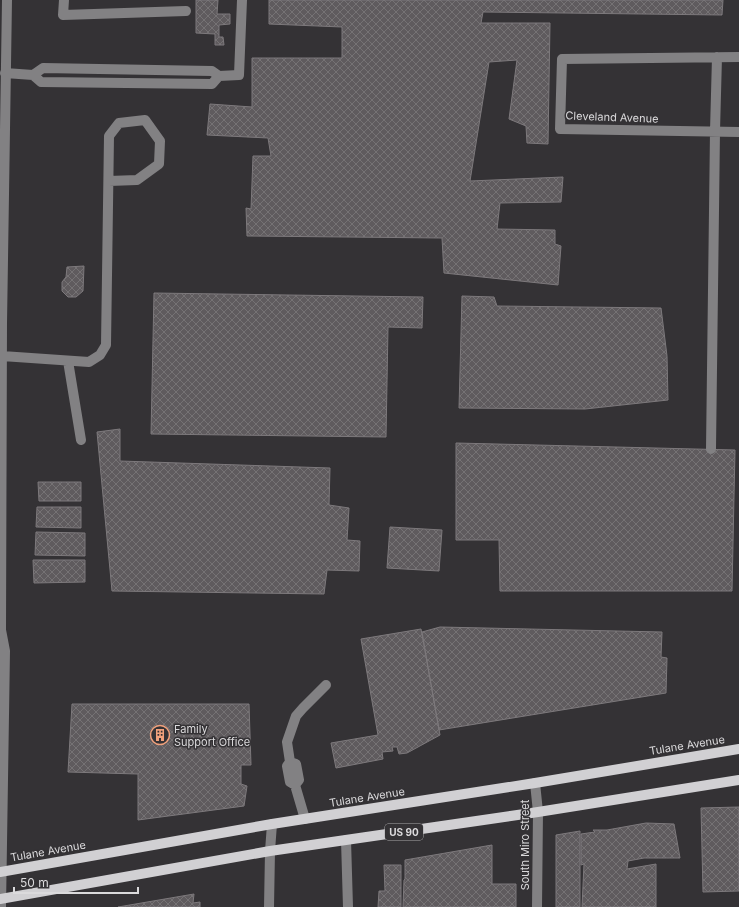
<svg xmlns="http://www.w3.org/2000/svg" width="739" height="907" font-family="Inter,sans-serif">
  <defs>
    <pattern id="building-cross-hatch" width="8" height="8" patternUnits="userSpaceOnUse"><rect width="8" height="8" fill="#5f5b5e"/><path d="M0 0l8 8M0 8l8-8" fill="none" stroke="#757274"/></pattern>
  </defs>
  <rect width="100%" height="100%" fill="#343235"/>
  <path fill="url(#building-cross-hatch)" stroke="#7d797c" d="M196 0H218L217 14H230V24L219 25V37H223L224 45H215V34L196 33Z
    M269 0H723L722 15 483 12 481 23H550L548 144 527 143 526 126 509 119 517 60 489 62 470 181 563 177 561 202 500 203 497 229 555 230V244L561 246 558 285 444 273 442 238 247 236 246 208 251 209 253 156H271L268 138 207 135 210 104 252 107V58H342V27L269 24Z
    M84 266 83 291 76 297H68L62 291V282L66 277 67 267Z
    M154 293 423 297 422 328 388 327 386 437 151 434Z
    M462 296 494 297 497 306 661 308 667 356 668 400 585 409 459 408Z
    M120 429V461L330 468 329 505 349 508 347 540 360 541 359 571 327 570 324 594 112 591 97 432Z
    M456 443 735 450 732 591H500L499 540H456Z
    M38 482H81V501H39Z
    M37 507H81V528L36 527Z
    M390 527 442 530 439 571 387 568Z
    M36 532 85 533V556L35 555Z
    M33 560H85V582L34 583Z
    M440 627 662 632 661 657 667 658 666 693 439 730 422 632Z
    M421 629 440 735 407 753 399 754 397 747H392L393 751 382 752 383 759 336 768 331 743 378 735 361 639Z
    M72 704H249L251 765H241V784L247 786 244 806 138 820V774L68 772Z
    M739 807V891L703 892 701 808Z
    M646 823 674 824 680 858H644L628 861 627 869 656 864V907H582L584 864 581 865V834L595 832 593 830H607Z
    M580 831V907H556V835Z
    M492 845V884H516V907H403L404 880 405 879V860Z
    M384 865H401V907H378L379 891H385Z
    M194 894 193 903 200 902V907H118Z"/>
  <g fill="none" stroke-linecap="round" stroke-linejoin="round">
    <path stroke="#828183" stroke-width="10" d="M64 0 63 15 186 11
      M739 57 562 59 560 129 739 132
      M5 73 33 75 41 82 212 84 219 76 212 71 43 68 33 75
      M219 76 239 75 242 0
      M2 356 89 362 100 355 106 345 109 136 119 123 145 120 160 141 159 164 137 180 109 181
      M68 361 81 440
      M711 449 715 131 717 57
      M290 762 296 764 299 780 295 785 305 819
      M535 783 538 812 537 907
      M295 785 290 782 287 766 290 762 287 742 296 716 303 708 326 685
      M346 840 348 907
      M1 907 5 651 1 630 2 324 7 0
      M269 907 270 851 272 824"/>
    <path stroke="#d1d0d3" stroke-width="10" d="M0 872 272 824 535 783 739 749
      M0 899 270 851 538 812 739 780"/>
  </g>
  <defs>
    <g id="building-ring" transform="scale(1)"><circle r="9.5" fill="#343235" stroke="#f1a17c" stroke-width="1.5"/><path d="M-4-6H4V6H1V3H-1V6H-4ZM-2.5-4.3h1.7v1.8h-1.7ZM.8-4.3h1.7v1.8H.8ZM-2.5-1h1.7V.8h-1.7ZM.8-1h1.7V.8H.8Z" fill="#f1a17c"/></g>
  </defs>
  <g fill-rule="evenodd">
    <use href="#building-ring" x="160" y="735"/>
  </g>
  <g text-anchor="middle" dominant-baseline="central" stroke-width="3" stroke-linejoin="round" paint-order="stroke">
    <rect fill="#343235" stroke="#a9a8aa" stroke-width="1" x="385" y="824" width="38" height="16" rx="3"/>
    <g font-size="10" font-weight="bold" fill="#dbdadc">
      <text x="404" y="832">US 90</text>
    </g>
    <g font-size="11" fill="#dbdadc" stroke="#343235">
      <text transform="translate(612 117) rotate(2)">Cleveland Avenue</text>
      <text transform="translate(687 745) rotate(-9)">Tulane Avenue</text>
      <text transform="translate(367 797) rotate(-9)">Tulane Avenue</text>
      <text transform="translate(525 845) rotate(-90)">South Miro Street</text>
      <text transform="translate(48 851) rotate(-10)">Tulane Avenue</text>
    </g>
    <g font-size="11" fill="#dbdadc" stroke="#343235" text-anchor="start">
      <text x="174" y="729">Family<tspan x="174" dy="13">Support Office</tspan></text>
    </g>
  </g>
  <path d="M14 887v6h124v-6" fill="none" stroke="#dbdadc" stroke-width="2"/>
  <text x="20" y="887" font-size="12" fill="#dbdadc" stroke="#343235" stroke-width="3" paint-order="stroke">50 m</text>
</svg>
